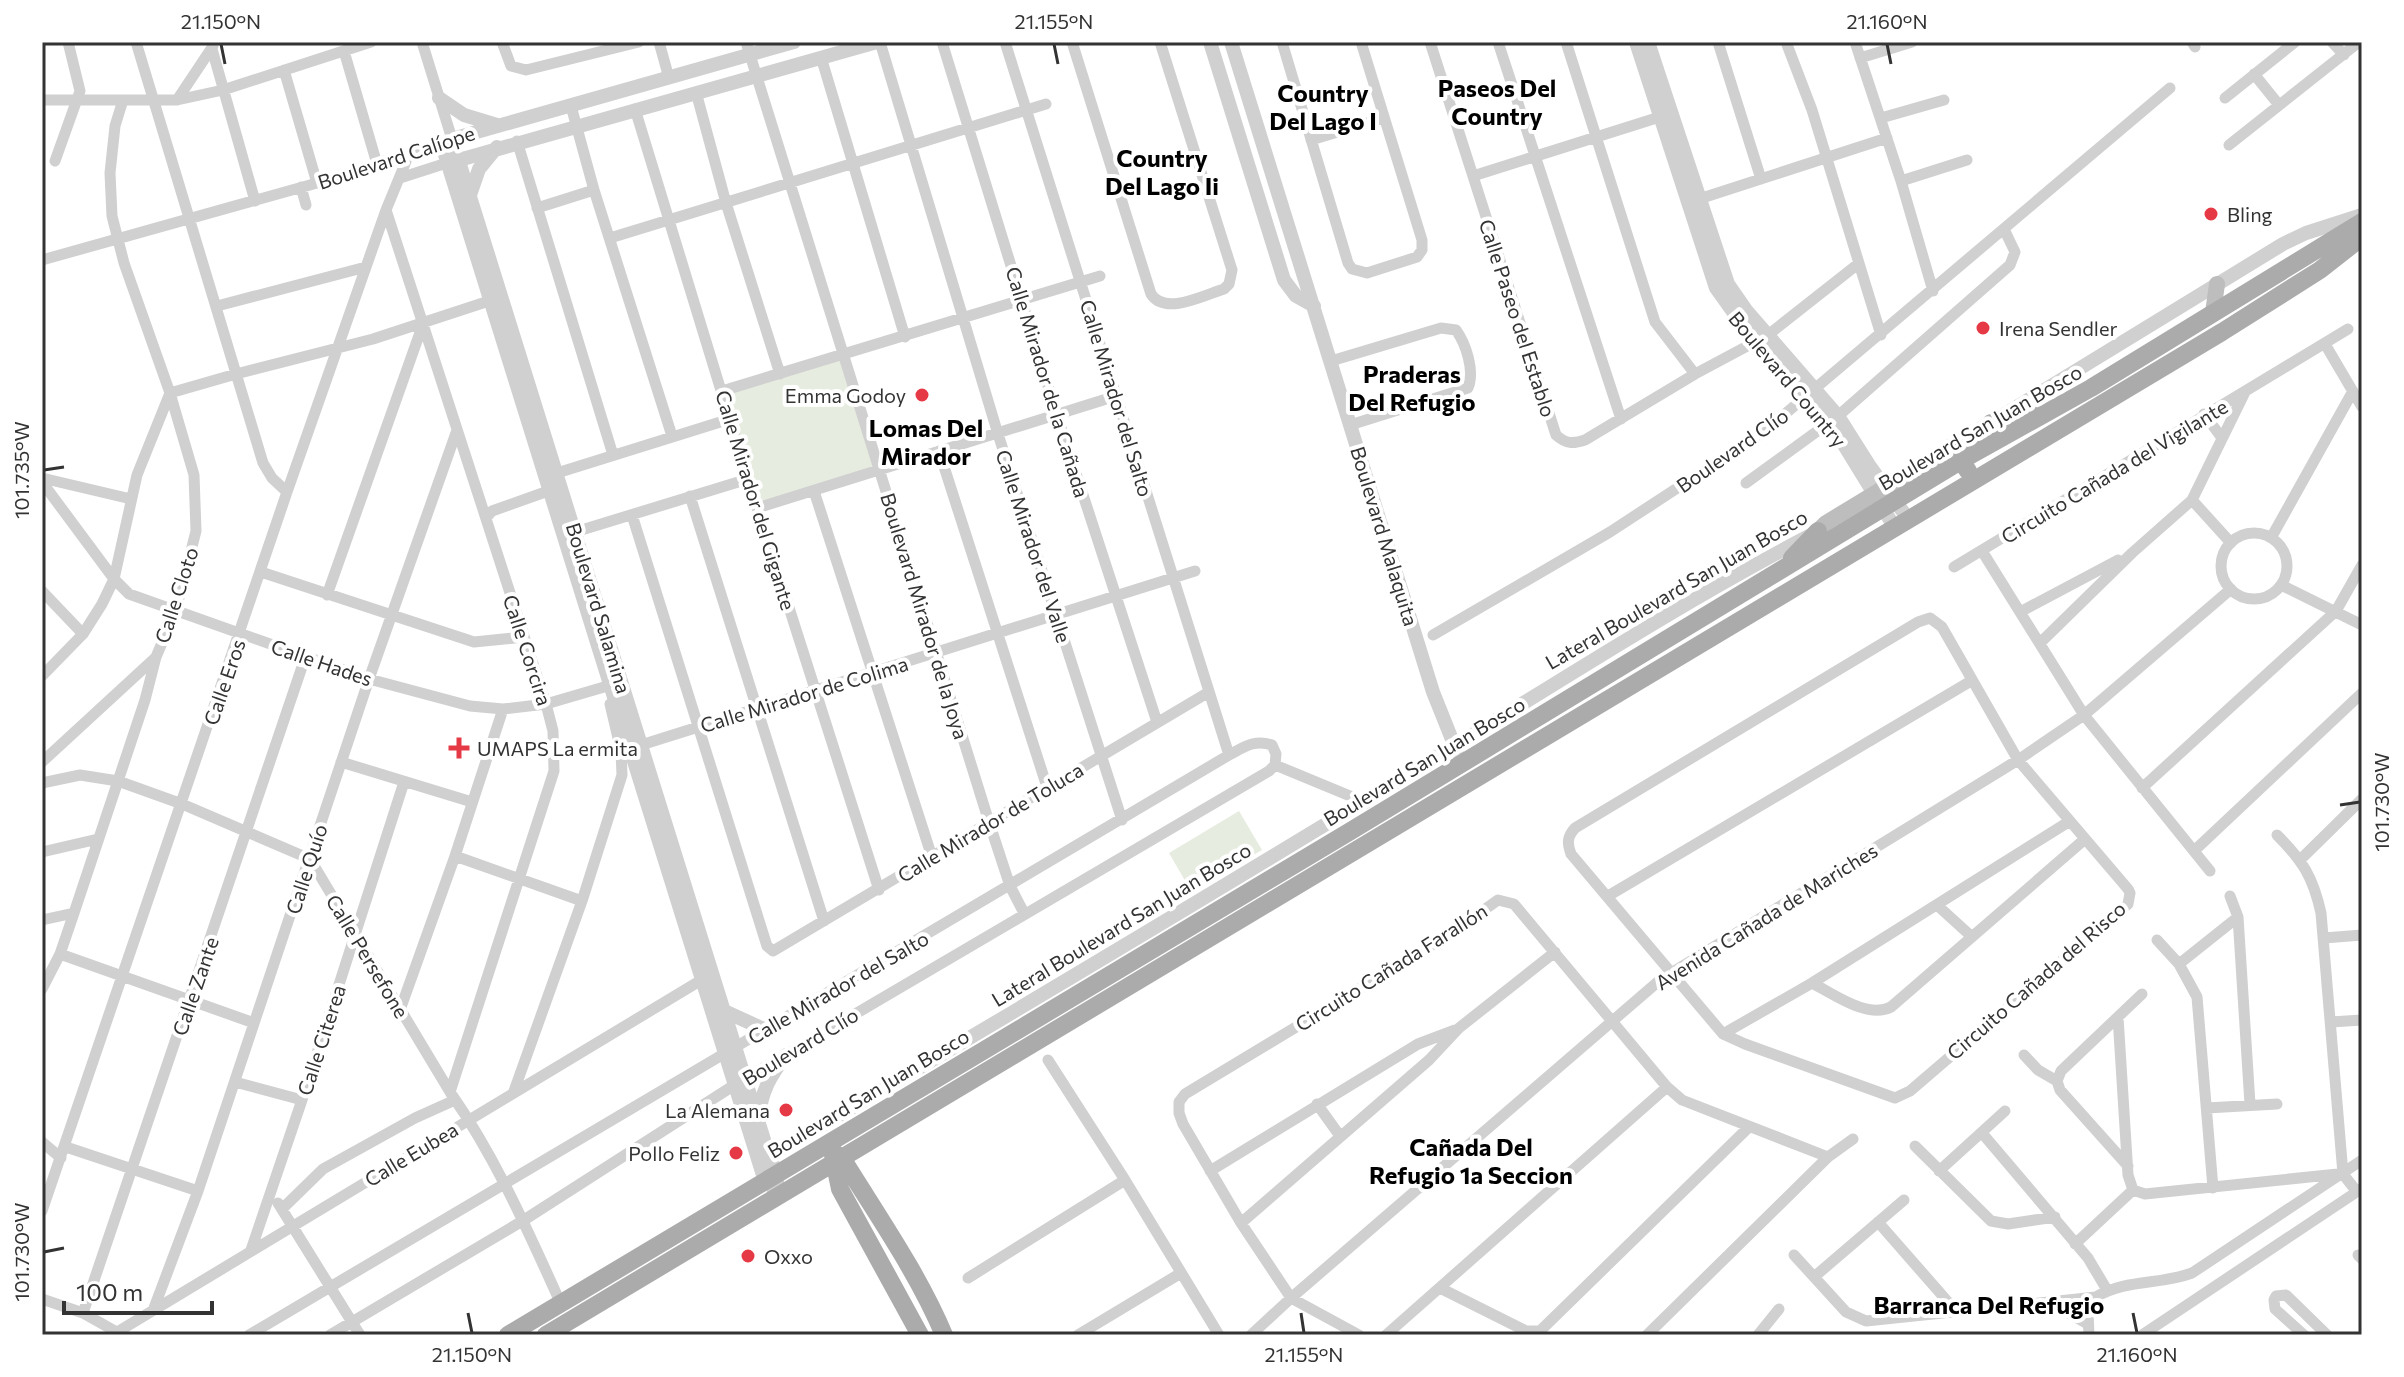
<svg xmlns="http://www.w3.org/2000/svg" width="2404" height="1377" font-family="Commissioner,sans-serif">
  <rect width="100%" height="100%" fill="#fff"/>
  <path fill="#e6ecdf" d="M844 356 882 470 757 510 721 394Z
    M1239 811 1262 850 1191 891 1169 853Z"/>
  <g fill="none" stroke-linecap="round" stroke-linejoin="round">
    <path stroke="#d0d0d0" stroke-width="11" d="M136 42 263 463 272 478 287 492
      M502 42 511 66 526 70 639 42
      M659 42 669 78
      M746 42 989 822 1010 886 1024 913
      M880 42 998 434 1122 820
      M942 42 1057 415 1157 722
      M1005 42 1229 755
      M1072 42 1151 294C1165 316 1204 295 1224 289L1229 284 1232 270 1160 42
      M1282 42 1348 263 1352 269 1367 273 1417 257 1422 250V240L1361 42
      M1430 42 1556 435C1566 444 1573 444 1585 440L1695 374 1768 335 1858 264
      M1498 42 1621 419
      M1566 42 1655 322 1695 374
      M1718 42 1761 179
      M1786 42 1812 110 1881 335
      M1855 42 1901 181 1933 291
      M2192 42 2195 47
      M2332 42 2344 55
      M212 49 255 201
      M344 51 377 164
      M821 57 905 337
      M1860 58 1912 42
      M284 70 317 183
      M2254 74 2279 105
      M696 92 726 203 780 374
      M2225 98 2295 42
      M42 100H177L223 90 371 42
      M177 100 213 46
      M571 106 594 190 672 436
      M635 109 748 479 879 890
      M1881 118 1944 100
      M1311 140 1384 118
      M517 141 613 455
      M2229 145 2359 42
      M55 161 80 91 68 42
      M1473 176 1666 115
      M400 178 453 161
      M1901 181 1967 160
      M301 187 306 205
      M1699 199 1887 138
      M537 208 594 190
      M386 210 546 704 553 731 554 771 450 1092
      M610 238 1046 104
      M42 260 317 183 452 139 422 42
      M217 306 366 267
      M2325 344 2362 407
      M1331 361 1441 328 1456 330C1466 344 1475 371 1468 388L1350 425
      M722 391 1100 276
      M2204 414 2222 438
      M939 451 1047 787
      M557 473 730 419
      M42 478 131 499
      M42 482 114 579 129 594 369 679 470 706 503 709 546 704 611 685
      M1746 483 1838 416 2010 265 2015 252 2004 229
      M814 491 932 857
      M690 496 824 921
      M2192 500 2231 543
      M757 508 1116 396
      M632 515 767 946 773 951 1209 692
      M486 518 492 511 551 490
      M575 532 748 479
      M2221 566a33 33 0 1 1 66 0a33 33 0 1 1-66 0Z
      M2271 538 2353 391
      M1982 551 2084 715 2210 871
      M1954 567 2348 329
      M261 572 474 642 524 637
      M2281 585 2362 625
      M42 591 83 634
      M327 595 423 324
      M2020 612 2118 560
      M1930 618 1942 627 2018 760 2128 889 2130 893 2128 904 1910 1091 1895 1098 1745 1044 1723 1034 1571 854C1567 843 1567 837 1575 828L1918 622Z
      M1433 635 1610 532 1766 430 2170 88
      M2040 643 2132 553 2192 500 2245 392
      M42 676 83 634 102 604 114 579 137 475 170 393 236 374 373 339 492 300
      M641 745 1195 571
      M42 762 155 658
      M341 762 472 802
      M1275 765 1367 803
      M42 783 80 775 118 781 182 804 310 859 450 1092C496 1158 528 1231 561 1304
      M2142 788 2336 611 2362 565
      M2277 835C2303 861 2313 877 2321 913L2343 1174 2357 1192
      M2195 850 2362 693
      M42 852 98 839
      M455 856 582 901
      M2301 859 2362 799
      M1608 896 1971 681
      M2230 896 2238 917 2250 1104
      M1938 906 1971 936
      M42 920 74 913
      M2324 938 2362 935
      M2157 940 2179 964 2197 997 2213 1188
      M60 954 254 1023
      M2179 964 2238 917
      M1812 983C1834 994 1867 1019 1891 1007L2085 839
      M42 989 60 954 74 913 145 700 156 657 176 610 196 531 194 475 170 393 124 263 112 216 110 173 115 126 123 100
      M400 1010 455 856 503 709
      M2118 1017 2128 1175 2133 1190
      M2331 1022 2362 1020
      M1723 1034 1812 983 2070 821
      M2024 1055 2038 1070 2057 1081
      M1048 1060 1125 1180 1219 1335
      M235 1082 302 1100
      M514 1091 582 901 622 775 621 751 610 704
      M1317 1104 1340 1136
      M2207 1108 2277 1104
      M1982 1133 2088 1258 2107 1290
      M42 1142 61 1158
      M1915 1146 1991 1221 2008 1224 2055 1217
      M66 1147 198 1191
      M2128 1166 2060 1090 2057 1081 2061 1071 2142 994
      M1210 1171 1418 1044 1455 1030
      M1939 1171 2005 1111
      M2133 1190 2145 1194 2338 1174
      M278 1203 360 1335
      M282 1209 323 1169 415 1118 455 1100
      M42 1211 287 492 386 210 409 154
      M1878 1222 1955 1310
      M1241 1223 1429 1060 1459 1028 1555 952
      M2075 1244 2133 1190
      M251 1250 302 1100 404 782
      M1794 1255 1846 1312 1866 1321 2096 1297C2126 1279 2160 1285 2192 1273L2362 1160
      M2358 1255 2362 1259
      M1814 1277 1904 1200
      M968 1278 1125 1180
      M1440 1288 1526 1331H1540L1749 1127
      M42 1299 83 1313 122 1335
      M2051 1303 2086 1323
      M154 1308 198 1191 369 679 457 430
      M83 1313 305 658
      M119 1331 703 979
      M249 1335 1229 755C1244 747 1255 739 1272 745L1276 754 1275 765
      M330 1335 524 1220 736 1084 1269 771 1275 765
      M1078 1335 1181 1273
      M1251 1335 1291 1298 1660 980 2018 760 2084 715 2231 589
      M1359 1335 1291 1298 1241 1223 1183 1124 1179 1113V1102L1185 1094 1447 936 1498 900 1514 904 1667 1087 1682 1100 1828 1157
      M1386 1335 1667 1087
      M1647 1335 1828 1157 1853 1139
      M1758 1335 1779 1309
      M2089 1335 2088 1312 2096 1297
      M2142 1335 2361 1189
      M2304 1335 2275 1309 2274 1300 2276 1296 2286 1295 2327 1335"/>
    <path stroke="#d0d0d0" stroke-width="14" d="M1210 42 1284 280 1296 296 1314 306
      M1231 42 1433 692 1457 752
      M1636 42 1716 288 1754 341 1838 435 1895 528
      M1648 42 1728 284 1746 310 1838 416 1869 465 1909 520
      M439 98 464 115 497 125
      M441 142 762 1172 771 1186
      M459 160 877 42
      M470 195 479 169 497 147
      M1997 419 2283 244 2306 233 2362 215
      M724 1011 766 1030
      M759 1117C761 1091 771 1075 786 1055
      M770 1159 783 1148C994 1024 1205 898 1415 770 1545 691 1673 607 1809 536
      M769 1201 777 1190V1174L770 1159 452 139 794 42"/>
    <path stroke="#bdbdbd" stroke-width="16" d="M2213 313 2217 284
      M1818 531 1826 523 1991 423"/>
    <path stroke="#ababab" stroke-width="18" d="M1991 423 2037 414
      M1952 447 1968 471
      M1792 558 1818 531
      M834 1153 842 1158C877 1215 918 1273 944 1335
      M833 1155 840 1189 920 1335
      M508 1335 1349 832 1962 460 2091 388 2362 222
      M546 1335 2222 332 2320 270 2362 237"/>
  </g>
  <path fill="none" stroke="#333" stroke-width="3" d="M221 44 225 64M1054 44 1058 64M1887 44 1891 64M44 470 64 467M2340 805 2360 802M44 1252 64 1248M468 1313 472 1333M1301 1313 1304 1333M2133 1313 2137 1333"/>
  <g fill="#e63946" stroke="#fff" stroke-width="3">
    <circle cx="2211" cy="214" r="8"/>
    <circle cx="1983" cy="328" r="8"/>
    <circle cx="922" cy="395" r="8"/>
    <path d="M455 736h8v8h8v8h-8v8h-8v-8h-8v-8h8z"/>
    <circle cx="786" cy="1110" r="8"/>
    <circle cx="736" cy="1153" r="8"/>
    <circle cx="748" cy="1256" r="8"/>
  </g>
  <g text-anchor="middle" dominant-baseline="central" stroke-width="8" stroke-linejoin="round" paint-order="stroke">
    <g font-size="20" fill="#333" stroke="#fff">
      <text transform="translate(396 157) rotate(-18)">Boulevard Calíope</text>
      <text transform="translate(1518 318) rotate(72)">Calle Paseo del Establo</text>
      <text transform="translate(1788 379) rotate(50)">Boulevard Country</text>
      <text transform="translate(1048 382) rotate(73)">Calle Mirador de la Cañada</text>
      <text transform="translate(1117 398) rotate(73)">Calle Mirador del Salto</text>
      <text transform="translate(1980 427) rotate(-30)">Boulevard San Juan Bosco</text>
      <text transform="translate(1732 450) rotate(-35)">Boulevard Clío</text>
      <text transform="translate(2114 471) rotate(-31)">Circuito Cañada del Vigilante</text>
      <text transform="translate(756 500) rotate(73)">Calle Mirador del Gigante</text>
      <text transform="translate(1385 536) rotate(73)">Boulevard Malaquita</text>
      <text transform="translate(1034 546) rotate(72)">Calle Mirador del Valle</text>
      <text transform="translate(1676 589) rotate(-30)">Lateral Boulevard San Juan Bosco</text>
      <text transform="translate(176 595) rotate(-72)">Calle Cloto</text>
      <text transform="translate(599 608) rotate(73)">Boulevard Salamina</text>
      <text transform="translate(925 616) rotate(73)">Boulevard Mirador de la Joya</text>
      <text transform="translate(528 650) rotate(72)">Calle Corcira</text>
      <text transform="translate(322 662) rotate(19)">Calle Hades</text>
      <text transform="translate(224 682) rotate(-71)">Calle Eros</text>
      <text transform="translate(804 694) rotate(-17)">Calle Mirador de Colima</text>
      <text transform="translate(1424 761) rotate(-31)">Boulevard San Juan Bosco</text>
      <text transform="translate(990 822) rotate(-31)">Calle Mirador de Toluca</text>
      <text transform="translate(306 869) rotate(-72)">Calle Quío</text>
      <text transform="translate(1766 916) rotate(-32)">Avenida Cañada de Mariches</text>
      <text transform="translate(1121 924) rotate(-31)">Lateral Boulevard San Juan Bosco</text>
      <text transform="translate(368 956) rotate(59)">Calle Persefone</text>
      <text transform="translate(1391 967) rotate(-32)">Circuito Cañada Farallón</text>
      <text transform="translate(2036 980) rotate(-41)">Circuito Cañada del Risco</text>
      <text transform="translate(195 986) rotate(-71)">Calle Zante</text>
      <text transform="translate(838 987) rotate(-30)">Calle Mirador del Salto</text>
      <text transform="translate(321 1040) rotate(-72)">Calle Citerea</text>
      <text transform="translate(800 1046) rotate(-31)">Boulevard Clío</text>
      <text transform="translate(868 1093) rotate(-31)">Boulevard San Juan Bosco</text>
      <text transform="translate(411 1154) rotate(-31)">Calle Eubea</text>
    </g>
    <g font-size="20" fill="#333" stroke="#fff" text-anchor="start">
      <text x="2227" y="214">Bling</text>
      <text x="1999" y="328">Irena Sendler</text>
      <text x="906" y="395" text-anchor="end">Emma Godoy</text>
      <text x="477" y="748">UMAPS La ermita</text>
      <text x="770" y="1110" text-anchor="end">La Alemana</text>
      <text x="720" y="1153" text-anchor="end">Pollo Feliz</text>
      <text x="764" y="1256">Oxxo</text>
    </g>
    <g font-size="24" font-weight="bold" fill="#000" stroke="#fff">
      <text x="1497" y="87">Paseos Del<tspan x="1497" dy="28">Country</tspan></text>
      <text x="1323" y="92">Country<tspan x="1323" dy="28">Del Lago I</tspan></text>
      <text x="1162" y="157">Country<tspan x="1162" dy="28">Del Lago Ii</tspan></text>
      <text x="1412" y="373">Praderas<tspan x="1412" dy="28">Del Refugio</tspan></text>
      <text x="926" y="427">Lomas Del<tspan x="926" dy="28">Mirador</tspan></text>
      <text x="1471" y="1146">Cañada Del<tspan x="1471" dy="28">Refugio 1a Seccion</tspan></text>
      <text x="1989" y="1304">Barranca Del Refugio</text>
    </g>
  </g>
  <rect width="2404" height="1377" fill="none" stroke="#ffffff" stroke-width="88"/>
  <path d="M64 1301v12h148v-12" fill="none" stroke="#333333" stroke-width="4"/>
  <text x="76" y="1301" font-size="24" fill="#333333" stroke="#ffffff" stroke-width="6" paint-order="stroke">100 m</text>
  <rect x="44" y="44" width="2316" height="1289" fill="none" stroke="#333" stroke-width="3"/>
  <g font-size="20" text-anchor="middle" fill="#333">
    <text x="221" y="29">21.150°N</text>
    <text x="1054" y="29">21.155°N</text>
    <text x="1887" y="29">21.160°N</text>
    <text transform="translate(22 470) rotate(-90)" y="7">101.735°W</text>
    <text transform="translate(2382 802) rotate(-90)" y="7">101.730°W</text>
    <text transform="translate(22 1252) rotate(-90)" y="7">101.730°W</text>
    <text x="472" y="1362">21.150°N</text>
    <text x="1304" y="1362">21.155°N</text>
    <text x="2137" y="1362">21.160°N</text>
  </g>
</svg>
